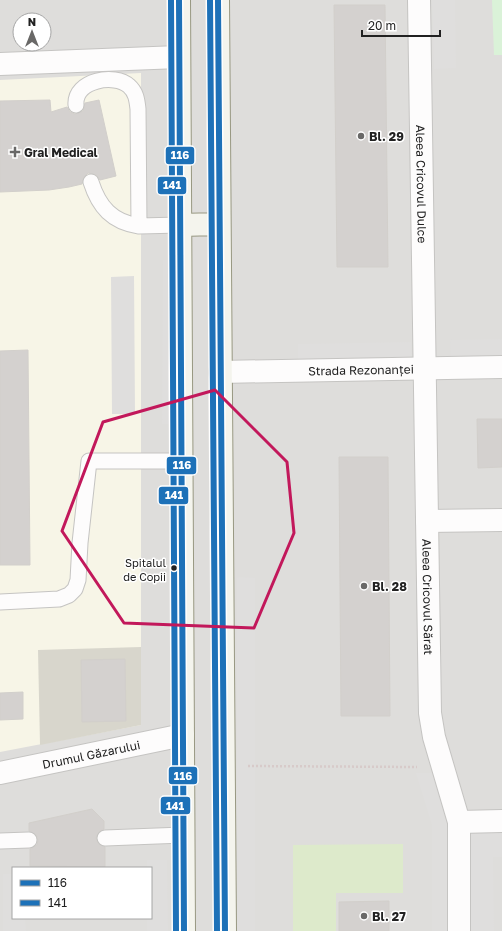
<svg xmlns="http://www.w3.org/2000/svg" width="502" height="931" font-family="'Golos Text',sans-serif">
  <rect width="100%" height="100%" fill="#efedea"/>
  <path fill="#dedddb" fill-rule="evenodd" d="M0 0H502V931H0ZM20 20H44V44H20ZM13 868H151V918H13Z"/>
  <path fill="#f7f5e7" d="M141 73V725L0 752V80Z"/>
  <path fill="#d8d6cc" d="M141 647V725L40 745 38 650Z"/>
  <path fill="#ddeacb" d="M403 844V893H336V931H293V845Z"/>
  <path fill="#daf2d8" d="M492 0H502V55H494Z"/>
  <path fill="#dfdedd" d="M432 0H455L456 68 434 69Z
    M163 260H177V424H162Z
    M134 276 135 414H112L111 277Z
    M502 339V367L451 368 450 340Z
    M411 342 412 369 298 370V344Z
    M237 577 255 578V931H237Z
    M416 773H438L453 822 454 931H432V825Z
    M470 832H502V857H493L494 931H470Z
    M147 860H167L168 931H147V918H151V868H147Z
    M3 874H13V918H25L26 931H3Z"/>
  <path fill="#d4d1cf" stroke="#d2cfcb" d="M334 5H385L388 267H337Z
    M50 100 51 112 67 107 70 112 75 114 83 111 85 103 99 100 116 176 100 180 96 175 88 173 84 177 82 184 69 187 49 190 0 192V101Z
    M28 350 30 565H0V351Z
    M477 419H502V467L478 468Z
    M339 457H388L390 716H341Z
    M125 659 126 721 82 722 81 660Z
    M23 692V719L0 720V693Z
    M92 809 104 821V829L100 831 96 838 98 843 105 847V867L30 866V849L37 845 38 840 36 835 29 831V823Z
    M389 901V931H339V902Z"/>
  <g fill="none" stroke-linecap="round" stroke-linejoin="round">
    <g stroke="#c5c4c2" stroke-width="17">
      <path id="service" d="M76 105C74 80 115 73 129 86 136 92 137 100 138 109L139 226C112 222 99 207 91 182
        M139 226 180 225
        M0 602 59 599 69 595 75 589 78 580 80 543 89 461H182
        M105 838 183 835
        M0 841 29 840"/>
    </g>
    <g stroke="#c5c4c2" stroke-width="24">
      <g id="minor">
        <path id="s1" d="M419 0 430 713 434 737 459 822V931"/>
        <path d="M0 64 179 57"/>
        <path id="s2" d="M220 372 502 367"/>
        <path d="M427 521 502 520"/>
        <path d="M459 822 502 821"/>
      </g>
    </g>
    <g stroke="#c5c4c2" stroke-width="24">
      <g id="tertiary">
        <path id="s3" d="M0 773 183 735"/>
      </g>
    </g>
    <g stroke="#989882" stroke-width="24">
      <path id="secondary" d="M179 0 184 931
        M218 0 225 931
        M180 225 219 224"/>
    </g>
    <path stroke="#d7cac9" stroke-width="2.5" stroke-dasharray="2 2" stroke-linecap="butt" d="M248 766 417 767"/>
    <use href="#service" stroke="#fdfcfc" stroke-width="15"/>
    <use href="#minor" stroke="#fdfcfc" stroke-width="22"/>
    <use href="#tertiary" stroke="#fdfcfc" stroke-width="22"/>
    <use href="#secondary" stroke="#f4f4ed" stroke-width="22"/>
    <g stroke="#fff" stroke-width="9">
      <path id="bus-1" d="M179 0 184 931
        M218 0 225 931"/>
    </g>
    <g stroke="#fff" stroke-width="9">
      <path id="bus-2" d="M171 0 176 931
        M210 0 217 931"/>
    </g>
    <use href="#bus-1" stroke="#1d71b8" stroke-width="6"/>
    <use href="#bus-2" stroke="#1d71b8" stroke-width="6"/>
  </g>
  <path fill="none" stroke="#c2185b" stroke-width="3" stroke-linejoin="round" d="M215 390 287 462 294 533 254 628 124 623 62 531 103 422Z"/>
  <g fill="#696867" stroke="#fff" stroke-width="1.5">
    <circle cx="361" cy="136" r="4"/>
    <path d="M13 146h4v4h4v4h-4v4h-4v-4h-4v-4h4z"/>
    <circle cx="364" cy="586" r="4"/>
    <circle cx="364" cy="916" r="4"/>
  </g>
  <circle fill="#212121" stroke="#fff" stroke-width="1.5" cx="174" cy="568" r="3.5"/>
  <g text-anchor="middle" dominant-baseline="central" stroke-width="3" stroke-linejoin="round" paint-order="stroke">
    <g font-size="11" fill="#212121" stroke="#fff" text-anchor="end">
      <text x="166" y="562">Spitalul<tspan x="166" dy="14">de Copii</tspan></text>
    </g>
    <g font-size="12" font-weight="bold" fill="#212121" stroke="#fff" text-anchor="start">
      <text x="369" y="136">Bl. 29</text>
      <text x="24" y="152">Gral Medical</text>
      <text x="372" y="586">Bl. 28</text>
      <text x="372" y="916">Bl. 27</text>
    </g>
    <g font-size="12" fill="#212121" stroke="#fff">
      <text stroke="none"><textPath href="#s1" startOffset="184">Aleea Cricovul Dulce</textPath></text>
      <text stroke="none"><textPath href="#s2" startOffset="141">Strada Rezonanței</textPath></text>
      <text stroke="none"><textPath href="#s1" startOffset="597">Aleea Cricovul Sărat</textPath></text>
      <text stroke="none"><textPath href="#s3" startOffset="93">Drumul Găzarului</textPath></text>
    </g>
  </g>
  <g stroke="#fff" stroke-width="1.5">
    <rect x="165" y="146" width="30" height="19" rx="4" fill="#1d71b8"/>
    <rect x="157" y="176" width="30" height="19" rx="4" fill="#1d71b8"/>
    <rect x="166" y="456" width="31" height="19" rx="4" fill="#1d71b8"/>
    <rect x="158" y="486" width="31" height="19" rx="4" fill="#1d71b8"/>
    <rect x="168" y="766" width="30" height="19" rx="4" fill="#1d71b8"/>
    <rect x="160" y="796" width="31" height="19" rx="4" fill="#1d71b8"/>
  </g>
  <g font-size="11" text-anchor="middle" font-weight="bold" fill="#fff">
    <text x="180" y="159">116</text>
    <text x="172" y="189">141</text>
    <text x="182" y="469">116</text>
    <text x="174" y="499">141</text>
    <text x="183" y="780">116</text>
    <text x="175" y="810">141</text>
  </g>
  <rect x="12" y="867" width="140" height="52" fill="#ffffff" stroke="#a6a6a6"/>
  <rect x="20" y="880" width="20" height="6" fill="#1d71b8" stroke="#a6a6a6"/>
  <text x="48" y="887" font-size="12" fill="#212121">116</text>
  <rect x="20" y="900" width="20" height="6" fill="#1d71b8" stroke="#a6a6a6"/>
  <text x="48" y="907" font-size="12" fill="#212121">141</text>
  <g transform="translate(32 32)"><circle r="19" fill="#ffffff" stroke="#a6a6a6"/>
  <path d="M0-3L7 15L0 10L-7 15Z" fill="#696867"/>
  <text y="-6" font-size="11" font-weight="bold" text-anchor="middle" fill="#212121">N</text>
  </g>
  <path d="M362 30v6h78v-6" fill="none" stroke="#212121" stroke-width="2"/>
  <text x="368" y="30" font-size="12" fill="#212121" stroke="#ffffff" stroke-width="3" paint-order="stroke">20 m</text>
</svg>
